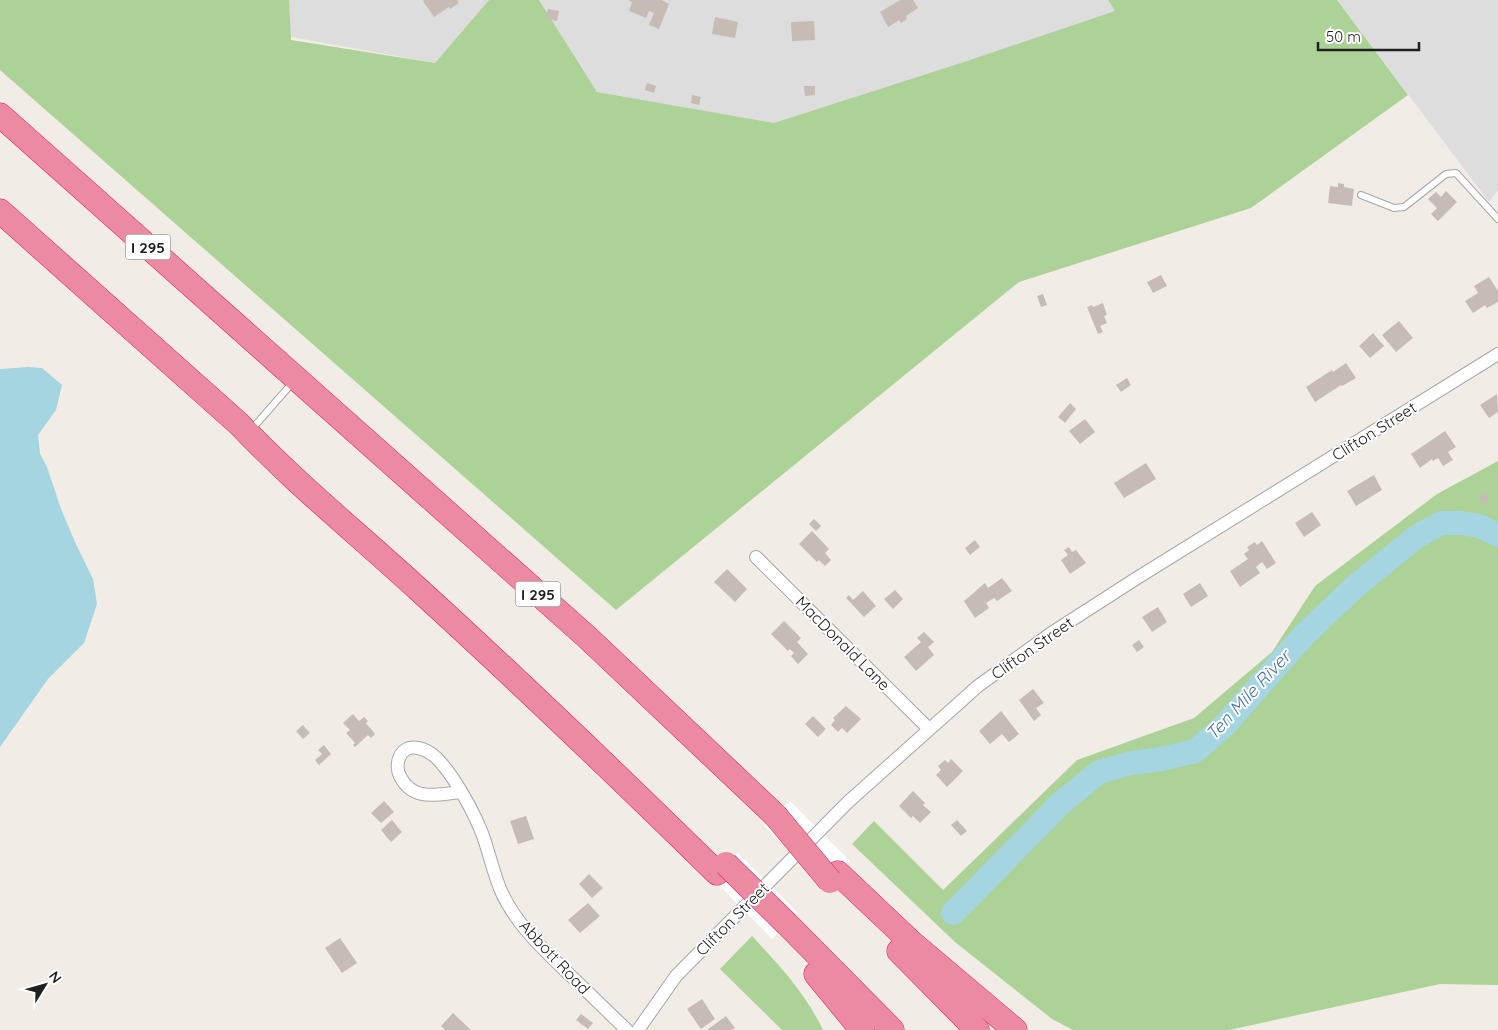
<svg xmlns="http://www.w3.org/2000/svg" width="1498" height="1030" font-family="Quicksand,sans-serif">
  <rect width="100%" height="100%" fill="#f1ede6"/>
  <path fill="#dedddd" d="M86 0H489L435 63Z
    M539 0H1108L1133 37 940 153 597 92Z
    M1337 0H1498V190L1489 202Z"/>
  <path fill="#acd298" d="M0 0H289L291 40 435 63 489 0H539L597 92 774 123 961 63 1115 11 1108 0H1337L1408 95 1251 208 1019 282 616 610 0 70Z
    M1498 461V985L1440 984 1229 1030H1073L1052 1019 955 942 852 844 874 821 943 890 1077 760 1194 718 1272 652 1315 586 1437 494Z
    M752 936C779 965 806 994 823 1030H782L720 969Z"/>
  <path fill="#a4d5e0" d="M28 367 42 368 62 385 56 410 38 435 40 454 47 467 61 509 75 542 93 579 97 604 84 643 48 679 0 747V369Z"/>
  <path fill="#fff" d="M790 801 850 861 824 886 764 826Z
    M738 853 798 913 772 939 712 878Z"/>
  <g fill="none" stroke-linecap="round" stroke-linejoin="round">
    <path stroke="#a4d5e0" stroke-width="24" d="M953 913 1061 803 1099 772 1131 763 1161 759 1195 751 1224 726 1304 635 1358 584 1416 537 1441 523H1461L1479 526 1498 535"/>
  </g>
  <path fill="#c6bcb5" d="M424 0H457L459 3 450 9 449 7 434 17 423 1Z
    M628 0H662L669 4 659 29 649 25 654 13 649 11 646 18 629 11 632 2Z
    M900 0H913L918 8 906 16 907 19 901 23 899 20 888 27 880 12Z
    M548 9 559 11 557 21 546 19Z
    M715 17 738 22 735 38 712 34Z
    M814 21 815 40 792 41 791 22Z
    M647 83 656 86 654 93 645 90Z
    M804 86H815V95L805 96Z
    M692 95 701 97 699 105 691 103Z
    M1338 183 1344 184V187L1354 189 1352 206 1328 203 1330 186 1338 187Z
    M1446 191 1457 202 1438 221 1431 214 1437 208 1428 199 1436 192 1441 197Z
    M1161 275 1167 286 1153 293 1147 282Z
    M1489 277 1498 291V302L1487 308 1485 305 1473 313 1465 301 1478 293 1474 286Z
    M1043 294 1047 305 1041 307 1037 296Z
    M1103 303 1107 315 1104 316 1107 323 1100 326 1103 332 1098 334 1087 307 1092 305 1093 307Z
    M1399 321 1413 338 1396 352 1382 335Z
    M1373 333 1384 346 1370 358 1359 346Z
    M1346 363 1356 378 1342 386 1341 385 1315 402 1306 387 1332 370 1333 372Z
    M1127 378 1131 385 1121 392 1116 385Z
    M1497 394 1498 412 1489 418 1480 405Z
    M1070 403 1076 409 1065 423 1058 417Z
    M1085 419 1095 432 1080 444 1069 431Z
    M1445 431 1456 447 1448 452 1453 460 1443 466 1438 458 1433 461 1432 459 1420 468 1411 454Z
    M1146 463 1156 479 1124 498 1114 483Z
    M1374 475 1382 490 1356 506 1347 491Z
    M1486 493 1489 501 1482 504 1478 497Z
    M1312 512 1321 525 1304 537 1295 523Z
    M814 519 821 526 816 531 809 524Z
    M812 531 829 549 825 553 831 560 825 566 819 560 817 562 799 544Z
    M975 540 980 547 970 555 965 548Z
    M1262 541 1276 563 1267 569 1262 562 1256 567 1260 573 1240 587 1230 571 1248 559 1244 554 1249 550 1247 547 1255 542 1257 545Z
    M1069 547 1072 552 1076 550 1086 563 1070 574 1061 560 1068 555 1064 550Z
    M727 569 747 589 735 602 714 582Z
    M1002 578 1012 591 997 601 994 598 986 603 989 608 975 618 964 601 985 583 988 588Z
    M1200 583 1208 596 1191 607 1183 594Z
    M895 590 903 599 893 609 884 599Z
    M863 591 876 606 864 617 846 598 849 595 853 600Z
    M1158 607 1167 622 1152 632 1142 617Z
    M784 621 801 638 797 642 808 654 798 664 791 656 794 653 790 649 788 651 771 634Z
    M924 632 934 642 928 647 934 655 916 671 904 657 921 642 917 638Z
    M1139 640 1144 647 1137 652 1132 645Z
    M1033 689 1044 703 1036 708 1041 715 1034 721 1019 700Z
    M846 706 861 719 847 733 842 728 838 732 831 725 835 720 833 718Z
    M1001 711 1019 734 1009 742 1002 734 990 744 979 731Z
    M353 714 359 721 364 717 368 721 366 723 375 734 371 738 368 735 355 747 353 745 355 743 346 733 350 730 343 723Z
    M813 716 826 729 818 737 805 724Z
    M303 725 310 733 303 739 296 731Z
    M324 745 331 754 319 765 315 760 322 754 318 750Z
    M951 759 963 771 947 787 936 775 941 770 938 766 945 760 948 763Z
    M913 791 925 803 923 805 931 812 920 823 913 816 911 818 899 806Z
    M384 801 394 812 381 823 371 813Z
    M526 816 534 839 518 844 510 821Z
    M392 820 402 832 391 842 381 830Z
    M957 820 967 831 961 836 951 825Z
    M589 874 603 888 592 898 579 884Z
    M588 903 600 916 580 933 568 920Z
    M340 938 357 963 342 973 325 948Z
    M702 999 715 1019 701 1029 687 1009Z
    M453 1013 471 1030H445L441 1026Z
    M581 1014 593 1023 588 1029 576 1020Z
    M726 1016 735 1028 731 1030H707Z"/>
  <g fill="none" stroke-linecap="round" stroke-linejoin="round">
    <g stroke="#a7a7a7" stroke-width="8">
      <path id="lane" d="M1361 195 1394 208 1404 207 1446 174 1456 173 1498 219
        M251 430 294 381"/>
    </g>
    <g stroke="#a7a7a7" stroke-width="14">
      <path id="street" d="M756 557 929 729
        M461 792C439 794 414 802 401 778 393 765 400 744 418 748 434 751 443 765 452 777 464 795 474 813 482 833 489 852 493 872 501 891 516 925 546 952 573 978 591 995 609 1013 627 1030
        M638 1030 676 976 848 802 978 686 1050 634 1137 578 1498 354"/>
    </g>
    <g stroke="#e41e69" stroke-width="25">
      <path id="highway" d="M0 115 588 638 775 815
        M0 211 239 424C295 483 358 534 418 589 519 681 619 777 717 873
        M838 873 912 943 1015 1030
        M787 924 892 1030
        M899 951 977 1030
        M816 974 862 1030"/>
    </g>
    <use href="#lane" stroke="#fff" stroke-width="6"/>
    <use href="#street" stroke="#fff" stroke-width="12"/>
    <use href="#highway" stroke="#eb8aa0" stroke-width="24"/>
    <g stroke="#e41e69" stroke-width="25" stroke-linecap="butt">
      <path id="highway-bridge" d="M775 815 830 881
        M726 864 787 924"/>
    </g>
    <use href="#highway-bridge" stroke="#eb8aa0" stroke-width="24"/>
  </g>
  <g text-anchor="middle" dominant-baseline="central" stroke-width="4" stroke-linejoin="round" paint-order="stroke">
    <g fill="#fff" stroke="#636363" stroke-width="1">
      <rect x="125.5" y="234.5" width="45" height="25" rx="4"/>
      <rect x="515.5" y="581.5" width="45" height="25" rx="4"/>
    </g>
    <g font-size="15" font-weight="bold" fill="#202020">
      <text x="148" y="247">I 295</text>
      <text x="538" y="594">I 295</text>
    </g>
    <g font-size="16" fill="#202020" stroke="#fff">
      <text transform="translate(1374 431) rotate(-32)">Clifton Street</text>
      <text transform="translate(843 643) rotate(45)">MacDonald Lane</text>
      <text transform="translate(1032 648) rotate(-35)">Clifton Street</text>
      <text transform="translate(732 919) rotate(-45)">Clifton Street</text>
      <text transform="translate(555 957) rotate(47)">Abbott Road</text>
    </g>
    <g font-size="18" font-style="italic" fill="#4277a5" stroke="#fff">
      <text transform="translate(1248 695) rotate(-47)">Ten Mile River</text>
    </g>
  </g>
  <g transform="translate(45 985) rotate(53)" stroke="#ffffff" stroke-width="4" paint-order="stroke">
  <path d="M0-4L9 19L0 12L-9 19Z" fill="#202020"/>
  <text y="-8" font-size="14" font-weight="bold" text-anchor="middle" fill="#202020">N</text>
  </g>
  <path d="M1318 42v8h101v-8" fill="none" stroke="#202020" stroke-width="2.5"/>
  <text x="1326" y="42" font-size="15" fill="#202020" stroke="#ffffff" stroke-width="4" paint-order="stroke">50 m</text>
</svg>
